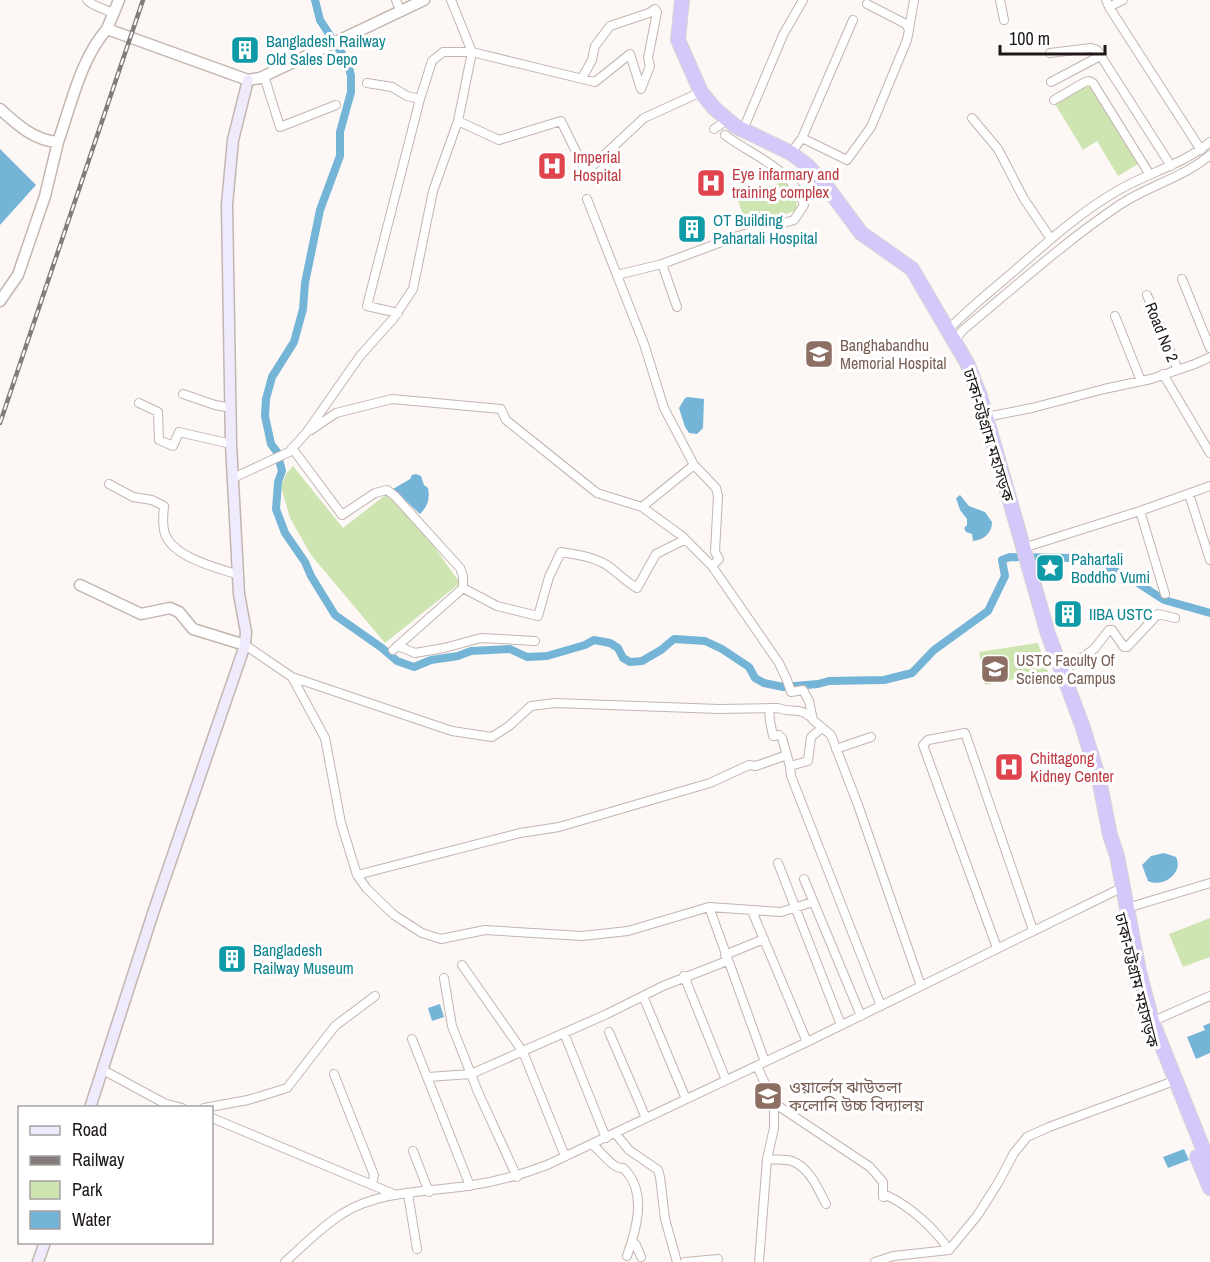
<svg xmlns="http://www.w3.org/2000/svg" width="1210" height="1262" font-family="'Archivo Narrow','Noto Sans Bengali',sans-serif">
  <rect width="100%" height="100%" fill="#fdf8f5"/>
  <path fill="#cee5b2" d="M1088 83 1138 164 1118 176 1097 141 1083 150 1055 104Z
    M783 182 788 183 796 196 797 210 747 228 737 197Z
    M293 466 343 528 393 489 460 583 385 643 311 555 290 518 281 487 286 474Z
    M1038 643 1048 672 985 685 979 652Z
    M1210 918V957L1183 967 1169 934Z"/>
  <path fill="#74b4d7" d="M0 149 36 185 0 225Z
    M688 397 704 399 703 428 697 434 689 433 685 427 679 408 685 398Z
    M416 474 421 476 424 485 428 488C430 499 428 506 420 514L393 489 410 479 412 475Z
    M960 495 969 506 985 512 992 522C992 533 984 540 973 541L972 534 966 532 964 528 967 525V519L960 510 956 498Z
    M1164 853 1176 857C1184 874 1162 888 1148 881L1142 865 1151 856Z
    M440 1004 444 1017 432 1021 428 1008Z
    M1210 1023V1053L1196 1059 1187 1037 1205 1030 1203 1026Z
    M1184 1149 1189 1160 1168 1168 1163 1157Z"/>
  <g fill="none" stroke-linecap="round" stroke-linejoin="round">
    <path stroke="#74b4d7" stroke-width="8" d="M315 0 320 20 348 63 351 76V92L340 132V156L320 210 305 283 303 309 294 342 272 377 266 399 265 416 271 444 277 452 282 471 278 482 276 509 285 533 305 562 311 576 335 615 382 648 397 661 414 667 431 660 458 656 471 651 510 649 527 657 547 656 585 645 594 640 610 643 618 648 623 658 630 662 642 661 661 650 674 639 705 641 722 649 749 667 755 678 764 683 783 687 818 684 829 681 884 680 912 673 934 650 988 611 1005 576 1002 560 1010 557 1073 558 1096 562 1130 578 1164 600 1210 613"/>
    <g stroke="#c3b5b0" stroke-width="10">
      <path id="minor" d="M87 0C93 7 105 8 114 14
        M396 0 401 12
        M1000 0 1004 20
        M1106 0 1109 7 1123 0
        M1109 7 1201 150
        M909 29 914 0
        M1050 53 1091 48 1097 50 1171 166
        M264 76 280 127 336 105
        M1051 82 1102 55
        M367 83 392 87 407 96 420 99
        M1054 100 1085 82 1089 81 1093 83 1150 175
        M972 118 998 149 1024 199 1051 239
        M458 121 499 140 561 121 586 172 644 118 701 92
        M714 129 727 120
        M743 130 783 35 803 0
        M802 138 847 160 871 127 907 40 909 30 906 24 867 4
        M791 153 802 138 853 20
        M587 199 644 344 664 408 694 465 716 488 718 496 715 552 719 559 712 566 779 663 787 680 791 692 803 690 809 701 813 720 831 735 858 805 921 986
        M617 275 662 264
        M1182 279 1210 348
        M1147 295 1178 370
        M677 307 662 264 738 236 794 220 804 205C792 168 754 157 725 135
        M398 313 367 306 420 99 432 61 443 52H472L595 82 630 54 641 89 650 66 648 58 657 12 655 9 649 13 610 26 595 46 592 60 582 78
        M1115 316 1141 381
        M948 330C968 309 991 291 1013 272 1046 243 1079 213 1117 191 1147 173 1182 165 1210 142
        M955 340 963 330C1014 288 1063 243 1118 206 1147 186 1183 178 1210 155
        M1163 374 1210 453
        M183 394 215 405 231 408
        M139 403 158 412 159 440 173 446 179 432 231 444
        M986 417 1032 408 1104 389 1151 379 1195 364 1210 357
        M311 430 336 413 392 399 501 409 506 420 597 493 642 507 682 536 712 566
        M292 448 342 515 375 493 387 490 395 496 460 568 463 576V588L393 650
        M233 478 289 452 306 433 360 356 393 319 413 289 433 191 458 121 472 52 451 0
        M109 484 133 497 152 500 164 506C163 515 162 525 165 534 174 558 218 568 239 575
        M1189 494 1210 560
        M642 507 694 465
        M1140 511 1165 594
        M1023 548 1140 511 1210 486
        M463 588 497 606 538 616 549 577 561 552C578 555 597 557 611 568 620 575 626 582 637 588L656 554 684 540
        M245 645 292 677 325 738 341 823 357 875 367 889 394 915 422 933 441 939 485 930 582 936 628 931 709 907 781 912 813 902
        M398 646 415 653 444 648 481 638 535 641
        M1062 672 1094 649 1109 630H1112L1124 647H1127L1158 614 1175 618
        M292 677 452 731 492 737 509 726 531 706 555 703 719 709 778 708C792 714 797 705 813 719
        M769 708 770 721 773 736 779 735
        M822 728 811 737 808 761 790 766 791 776 881 1006
        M782 738 790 766
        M836 749 871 737
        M778 863 841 1025
        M357 875 520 833 559 827 710 783 749 765 756 766 787 755
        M804 879 861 1016
        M709 907 765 1062
        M1127 908 1210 883
        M752 911 807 1042
        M997 948 923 745 928 740 965 733 1033 930
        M725 955 764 939
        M462 965 523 1052 565 1156
        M684 976 726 1080
        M444 978 452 1026 478 1092 517 1177
        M643 996 686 1099
        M1149 1023 1210 996
        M609 1032 646 1118
        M564 1033 606 1138
        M412 1039 470 1186
        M757 1066 774 1103V1128L767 1159 759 1262
        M103 1070 164 1103 182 1108
        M334 1074 374 1175 372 1185
        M428 1077 471 1074 607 1014 663 986 727 961
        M774 1103 870 1167 883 1182V1197L888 1196C911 1207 935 1229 949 1250L893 1256 875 1262
        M204 1108 248 1100 287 1088 335 1026 375 996
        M212 1118 396 1195
        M615 1133 629 1150 658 1170 660 1177 665 1219 677 1262
        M593 1145C600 1151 609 1163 617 1167 624 1170 621 1165 626 1171 647 1194 636 1231 627 1256
        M413 1151 429 1192
        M767 1159C775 1160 785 1159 792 1161 810 1168 818 1189 826 1204
        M408 1194 417 1249
        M632 1241 636 1245 641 1257
        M949 1250 977 1216 998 1183 1014 1153 1027 1137 1049 1127 1174 1081
        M285 1262C303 1246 321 1227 342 1214 377 1191 427 1192 467 1186 496 1182 521 1175 547 1165L807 1042 1115 891
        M685 1262 718 1259"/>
    </g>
    <g stroke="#c3b5b0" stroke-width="13">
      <path id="tertiary" d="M107 29 119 0
        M0 109C16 124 35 141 58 142 71 105 81 58 107 29L248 80 260 78 424 0
        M0 301 18 275 45 196 58 142
        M80 585 141 614 170 608 179 612 193 629 245 645"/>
    </g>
    <g stroke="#c3b5b0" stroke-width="13">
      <path id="secondary" d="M90 1108 154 910 245 645 246 632 239 594 231 444 227 205 233 140 248 80
        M38 1262 45 1242"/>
    </g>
    <g stroke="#d6d6d5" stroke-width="16">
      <path id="trunk" d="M682 0 678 40 701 92 714 108 735 126 791 153 808 166 827 187 861 233 912 269 967 363 980 396 1048 634 1082 725 1099 779 1110 835 1117 856 1139 971 1152 1021 1210 1166
        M1197 1157 1210 1188"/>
    </g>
    <use href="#minor" stroke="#fff" stroke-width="8"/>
    <use href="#tertiary" stroke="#fff" stroke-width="10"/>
    <use href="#secondary" stroke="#efebfd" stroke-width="10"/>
    <use href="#trunk" stroke="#d4c8fa" stroke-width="14"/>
    <g stroke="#827d7a" stroke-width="4.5">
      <path id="rail" d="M0 423 143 0"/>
    </g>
    <use href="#rail" stroke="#fff" stroke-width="2" stroke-dasharray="7" stroke-linecap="butt"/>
  </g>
  <defs>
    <g id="building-square" transform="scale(1.5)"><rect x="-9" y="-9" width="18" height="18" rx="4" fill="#0f9aa8" stroke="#fff"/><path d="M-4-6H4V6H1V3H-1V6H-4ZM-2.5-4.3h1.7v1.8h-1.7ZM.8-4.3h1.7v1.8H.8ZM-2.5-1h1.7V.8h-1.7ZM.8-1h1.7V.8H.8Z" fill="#fff"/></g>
    <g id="hospital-square" transform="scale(1.5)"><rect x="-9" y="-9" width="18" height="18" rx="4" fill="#e0444e" stroke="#fff"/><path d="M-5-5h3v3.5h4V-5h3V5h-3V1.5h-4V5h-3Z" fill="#fff"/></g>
    <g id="university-square" transform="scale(1.5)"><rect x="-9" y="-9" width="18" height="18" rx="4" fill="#8d6e63" stroke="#fff"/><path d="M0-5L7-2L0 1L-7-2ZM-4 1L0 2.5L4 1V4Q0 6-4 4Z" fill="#fff"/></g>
    <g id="sight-square" transform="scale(1.5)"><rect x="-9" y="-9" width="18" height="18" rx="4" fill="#0f9aa8" stroke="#fff"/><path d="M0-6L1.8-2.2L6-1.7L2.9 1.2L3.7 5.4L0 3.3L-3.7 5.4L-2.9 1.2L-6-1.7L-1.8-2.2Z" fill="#fff"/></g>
    <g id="school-square" transform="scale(1.5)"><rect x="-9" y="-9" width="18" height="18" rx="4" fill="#8d6e63" stroke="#fff"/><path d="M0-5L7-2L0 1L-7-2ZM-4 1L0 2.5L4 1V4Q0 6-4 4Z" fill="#fff"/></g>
  </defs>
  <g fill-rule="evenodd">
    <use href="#building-square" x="245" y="50"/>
    <use href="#hospital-square" x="552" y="166"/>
    <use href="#hospital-square" x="711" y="183"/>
    <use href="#building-square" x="692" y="229"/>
    <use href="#university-square" x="819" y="354"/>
    <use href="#sight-square" x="1050" y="568"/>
    <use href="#building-square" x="1068" y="614"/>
    <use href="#university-square" x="995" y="669"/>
    <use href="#hospital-square" x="1009" y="767"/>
    <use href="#building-square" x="232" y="959"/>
    <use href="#school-square" x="768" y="1096"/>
  </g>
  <g text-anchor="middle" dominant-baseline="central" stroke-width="6" stroke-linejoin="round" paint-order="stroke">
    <g font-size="16" fill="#0d838f" stroke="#fff" text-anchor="start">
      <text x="266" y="41">Bangladesh Railway<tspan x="266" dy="18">Old Sales Depo</tspan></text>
      <text x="713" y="220">OT Building<tspan x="713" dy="18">Pahartali Hospital</tspan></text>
      <text x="1071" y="559">Pahartali<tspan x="1071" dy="18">Boddho Vumi</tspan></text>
      <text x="1089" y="614">IIBA USTC</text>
      <text x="253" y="950">Bangladesh<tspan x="253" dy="18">Railway Museum</tspan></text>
    </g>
    <g font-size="16" fill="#be3a42" stroke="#fff" text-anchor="start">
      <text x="573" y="157">Imperial<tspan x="573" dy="18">Hospital</tspan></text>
      <text x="732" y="174">Eye infarmary and<tspan x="732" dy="18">training complex</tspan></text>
      <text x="1030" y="758">Chittagong<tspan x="1030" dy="18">Kidney Center</tspan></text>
    </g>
    <g font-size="16" fill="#1e1917" stroke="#fff">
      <text transform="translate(1162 332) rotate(68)">Road No 2</text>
      <text transform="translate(989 435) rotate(73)">ঢাকা-চট্টগ্রাম মহাসড়ক</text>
      <text transform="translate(1137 980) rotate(76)">ঢাকা-চট্টগ্রাম মহাসড়ক</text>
    </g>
    <g font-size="16" fill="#785e54" stroke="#fff" text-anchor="start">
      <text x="840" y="345">Banghabandhu<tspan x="840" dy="18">Memorial Hospital</tspan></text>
      <text x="1016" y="660">USTC Faculty Of<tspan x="1016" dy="18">Science Campus</tspan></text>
      <text x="789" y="1087">ওয়ার্লেস ঝাউতলা<tspan x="789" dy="18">কলোনি উচ্চ বিদ্যালয়</tspan></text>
    </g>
  </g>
  <rect x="18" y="1106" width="195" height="138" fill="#ffffff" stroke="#a5a3a2" stroke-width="1.5"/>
  <rect x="30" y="1126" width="30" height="9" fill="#efebfd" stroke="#a5a3a2" stroke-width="1.5"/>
  <text x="72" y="1136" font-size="18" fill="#1e1917">Road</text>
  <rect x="30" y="1156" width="30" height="9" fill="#827d7a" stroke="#a5a3a2" stroke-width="1.5"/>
  <text x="72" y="1166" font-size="18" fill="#1e1917">Railway</text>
  <rect x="30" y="1181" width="30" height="18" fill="#cee5b2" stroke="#a5a3a2" stroke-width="1.5"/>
  <text x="72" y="1196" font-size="18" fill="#1e1917">Park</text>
  <rect x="30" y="1211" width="30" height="18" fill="#74b4d7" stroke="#a5a3a2" stroke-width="1.5"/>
  <text x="72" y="1226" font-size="18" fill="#1e1917">Water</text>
  <path d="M1000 45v9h105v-9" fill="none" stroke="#1e1917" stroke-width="3"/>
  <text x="1009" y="45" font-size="18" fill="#1e1917" stroke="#ffffff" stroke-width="4.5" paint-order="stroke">100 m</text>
</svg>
